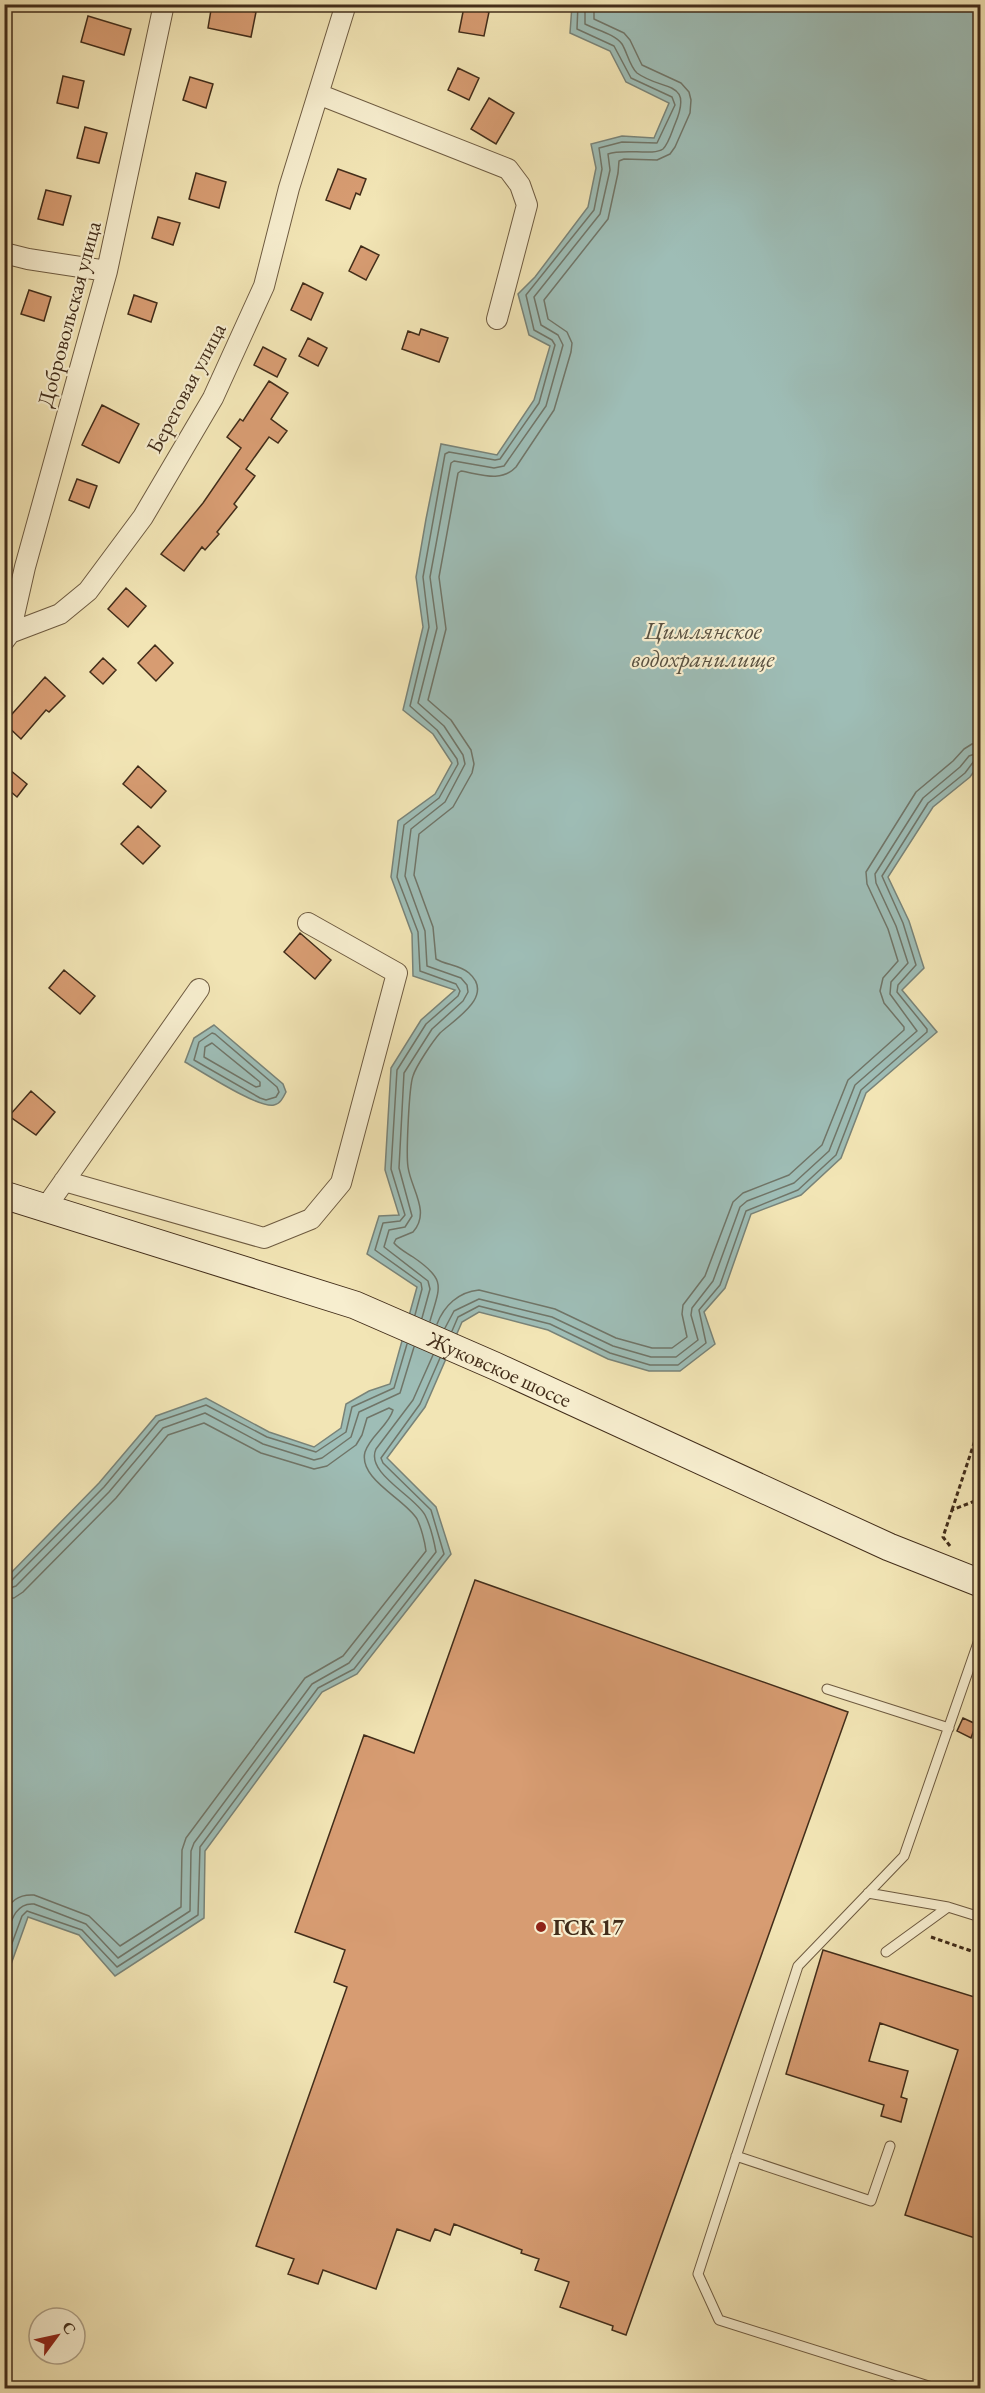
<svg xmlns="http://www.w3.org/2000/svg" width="985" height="2393" font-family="'EB Garamond',serif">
  <rect width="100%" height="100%" fill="#f2e5b5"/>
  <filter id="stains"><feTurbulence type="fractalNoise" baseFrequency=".00333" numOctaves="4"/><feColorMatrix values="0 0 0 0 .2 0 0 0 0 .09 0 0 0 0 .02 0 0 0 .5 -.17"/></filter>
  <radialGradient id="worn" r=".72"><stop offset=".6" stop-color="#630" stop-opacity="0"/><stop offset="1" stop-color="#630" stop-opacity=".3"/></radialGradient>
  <path fill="#9ebdb6" stroke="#798378" stroke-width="1.5" d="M572 5H980V763L970 777 933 807 888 877 909 921 924 968 902 990 937 1032 866 1093 841 1158 801 1195 751 1214 725 1288 704 1312 715 1344 680 1371H649L608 1359 548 1330 479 1312 462 1322 425 1407 387 1458 436 1507 451 1554 357 1674 322 1692 205 1851 204 1918 115 1976 79 1935 28 1917 5 1981V1579L99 1483 156 1416 206 1398 269 1432 314 1447 341 1428 346 1404 369 1391 390 1384 417 1287 367 1254 379 1216 399 1215 385 1170 391 1068 421 1020 455 990 413 976 412 934 391 877 398 821 435 794 452 763 433 734 403 710 423 627 416 577 426 519 441 444 497 455 534 400 550 346 529 335 518 294 535 277 588 207 596 168 591 144 622 136 654 138 669 103 626 82 610 51 570 33Z
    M214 1025 283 1084 286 1092C283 1098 280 1104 274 1105 259 1109 201 1071 185 1062L194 1038Z"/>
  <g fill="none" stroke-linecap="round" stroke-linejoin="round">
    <path stroke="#707568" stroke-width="1.5" d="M212 1033 215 1034 277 1087 279 1092 276 1097 266 1100 260 1098 194 1060 199 1042Z
      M212 1043 260 1082V1086L256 1087 204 1057 205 1047Z
      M415 1315 422 1289 421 1283 375 1250 383 1223 400 1221 405 1215 391 1169 397 1070 426 1024 458 996 460 991 456 984 420 971 418 932 397 877 404 825 439 798 458 764 457 759 437 730 410 706 429 627 423 577 445 454 449 452 495 460 500 459 539 403 555 345 552 340 534 330 526 295 594 210 602 169 599 148 622 142 657 143 675 105 672 97 631 78 614 46 577 29 578 4
      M422 1318 430 1289 428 1281 384 1247 389 1230 405 1227 412 1216 399 1168 404 1073 432 1029 463 1001 468 992 467 985 461 978 427 966 425 931 405 876 411 829 445 802 465 764 463 755 444 726 418 703 437 628 430 577 451 463 454 461 494 468 504 466 546 406 563 345 558 335 541 325 534 297 600 214 610 170 608 154C624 148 653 156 663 149 669 143 672 131 675 124 694 79 663 92 637 73 630 67 627 52 622 44 615 34 596 30 585 24V4
      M430 1321C440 1286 447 1280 413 1257 407 1253 399 1249 394 1243L396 1239 413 1232C431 1212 411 1189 408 1167 406 1154 409 1087 413 1076 416 1066 433 1041 440 1033 455 1019 495 996 469 973 460 965 446 965 436 959L433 927 414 875 419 834 453 807 472 773 474 764 471 750 451 720 428 700 446 629 439 577 458 473 461 471C480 474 501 483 516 467L554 410 571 352 572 343 567 332 548 319 544 300 608 219 618 173 619 161 624 159 657 160 670 154 675 147 690 113 691 100 689 92 681 83 642 65 630 40 624 33 594 19V4
      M437 1324C444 1306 458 1292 479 1290L555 1309 616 1338 652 1348H672L687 1337 682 1314 683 1305 705 1276 733 1202 743 1193 789 1175 822 1145 848 1080 904 1030V1027L884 1003 880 991 883 978 898 961 888 929 867 884 866 872 916 792 953 761 964 749 972 744 980 743
      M445 1328 454 1311 479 1299 552 1317 613 1346 651 1357H676L698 1340 691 1315 692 1308 713 1281 740 1207 747 1201 794 1183 829 1151 855 1085 917 1031 890 994 891 982 908 963 896 926 876 883 875 874 923 798 960 767 969 756 980 752
      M452 1331 458 1317 479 1306 550 1324 610 1353 650 1365H678L706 1343 699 1310 720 1285 746 1211 798 1190 836 1155 861 1090 927 1032V1029L897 992 898 985 916 965 903 923 882 876 928 803 965 773 974 761 980 760
      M4 1583 11 1581 104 1487 159 1421 206 1405 267 1437 316 1452 346 1432 352 1407 394 1388 407 1344
      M4 1590 16 1586 109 1492 163 1428 205 1413 263 1444 314 1460 322 1458 351 1437 359 1412 400 1393 414 1347
      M4 1599 14 1598 23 1592 116 1498 168 1435 204 1423 261 1453 314 1469 327 1466 356 1445 362 1435 367 1418 389 1408 393 1410C389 1425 370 1436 365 1452 358 1479 405 1499 417 1519 421 1527 425 1542 426 1551L343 1656 305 1678 186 1838 182 1850 181 1907 120 1946 89 1916 34 1895C18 1894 10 1901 4 1916
      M4 1942C10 1927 13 1902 34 1904L86 1924 118 1958 190 1911 191 1851 194 1843 312 1684 349 1663 436 1552C434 1541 430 1525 425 1515 415 1496 365 1473 376 1449L413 1400 433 1355
      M4 1965 22 1916 27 1911 82 1930 117 1967 198 1915 200 1847 318 1688 354 1669 444 1554 431 1510 383 1463 381 1458 420 1404 440 1358"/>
  </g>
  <path fill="#d79c72" stroke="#422d1a" stroke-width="1.5" d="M212 4 256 12 251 37 208 28Z
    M464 7 489 12 484 36 459 32Z
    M88 16 131 29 124 55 81 42Z
    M458 68 479 78 469 100 448 90Z
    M63 76 84 81 78 108 57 103Z
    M190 77 213 84 206 108 183 100Z
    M489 98 514 113 496 144 471 129Z
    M85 127 107 133 99 163 77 158Z
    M338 169 366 179 360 195 356 193 350 209 326 200Z
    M196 173 226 182 219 208 189 199Z
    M46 190 71 196 63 225 38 219Z
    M158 217 180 223 173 245 152 238Z
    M361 246 379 255 366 280 349 271Z
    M303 283 323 293 311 320 291 310Z
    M29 290 51 297 44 321 21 314Z
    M134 295 157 303 151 322 128 314Z
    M421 329 448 338 439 362 402 349 408 331 419 335Z
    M308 338 327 348 318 366 299 356Z
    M263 347 286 359 277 377 254 365Z
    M269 381 288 393 271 419 287 431 278 443 269 437 246 469 255 476 234 504 237 507 217 532 219 534 205 550 202 547 184 571 161 554 203 503 241 448 227 437 240 419 243 421Z
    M102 405 139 424 119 463 82 445Z
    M77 479 97 486 89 508 69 500Z
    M126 588 146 606 128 627 108 609Z
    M155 645 173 663 156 681 138 663Z
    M103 658 116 670 103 684 90 672Z
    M45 677 65 696 49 712 46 710 21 739 4 723Z
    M4 765 27 784 17 797 4 786Z
    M138 766 166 791 151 808 123 784Z
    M138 826 160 846 143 864 121 844Z
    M300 933 331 960 315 979 284 952Z
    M64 970 95 996 80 1014 49 988Z
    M31 1091 55 1112 36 1135 9 1116Z
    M475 1580 848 1712 626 2335 612 2330 613 2326 560 2307 569 2282 535 2270 539 2259 521 2253 522 2250 454 2224 450 2235 435 2229 430 2241 397 2229 376 2289 323 2270 318 2284 288 2274 294 2259 256 2246 347 1987 334 1982 345 1950 295 1932 364 1735 414 1753Z
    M963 1718 976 1724 971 1738 957 1731Z
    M823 1950 981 1999V2240L905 2215 958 2050 880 2023 869 2061 908 2071 901 2097 907 2099 901 2122 881 2116 884 2105 786 2074Z"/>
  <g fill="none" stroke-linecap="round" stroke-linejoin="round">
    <g stroke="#6e5b41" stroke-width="11">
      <path id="service" d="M827 1689 949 1728
        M868 1893 948 1907
        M886 1952 948 1907 980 1917
        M736 2156 871 2201 890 2146
        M935 2388 719 2320 698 2274 798 1966 904 1856 980 1637"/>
    </g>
    <g stroke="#6e5b41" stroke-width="22">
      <path id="minor" d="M318 94 508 169 520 185 527 205 497 319
        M4 253 28 259 107 271
        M10 633 25 567 107 271 164 4
        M4 641 10 633 60 614 88 591 143 517 213 398 264 286 289 188 346 4
        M64 1181 264 1238 311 1219 341 1183 397 973 308 923
        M46 1207 199 989"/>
    </g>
    <g stroke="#422d1a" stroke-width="29">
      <g id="secondary">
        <path id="s1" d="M4 1195 355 1305 495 1366 889 1547 980 1583"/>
      </g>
    </g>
    <path stroke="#422d1a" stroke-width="3" stroke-dasharray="4.5 3" stroke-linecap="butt" d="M952 1510 980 1425
      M950 1546 943 1537 952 1510 980 1499
      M931 1937 980 1954"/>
    <use href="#service" stroke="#f7eecf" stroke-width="9"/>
    <use href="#minor" stroke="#f7eecf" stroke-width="20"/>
    <use href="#secondary" stroke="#f7eecf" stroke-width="27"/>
  </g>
  <circle fill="#8f2418" stroke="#f7eecf" stroke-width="2" cx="541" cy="1927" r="6"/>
  <g text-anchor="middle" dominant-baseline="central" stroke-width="4.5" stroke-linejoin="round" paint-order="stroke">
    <g font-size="22" fill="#422d1a" stroke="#f7eecf">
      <text transform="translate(69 314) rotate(-75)">Добровольская улица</text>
      <text transform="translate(186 388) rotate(-62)">Береговая улица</text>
      <text stroke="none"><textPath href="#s1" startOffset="526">Жуковское шоссе</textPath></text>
    </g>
    <g font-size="22" font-weight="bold" fill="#422d1a" stroke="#f7eecf" text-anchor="start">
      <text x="553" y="1927">ГСК 17</text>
    </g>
    <g font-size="24" font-style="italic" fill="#595141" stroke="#f7eecf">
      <text x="703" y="630">Цимлянское<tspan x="703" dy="28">водохранилище</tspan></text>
    </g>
  </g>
  <rect width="985" height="2393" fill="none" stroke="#f2e5b5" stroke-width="24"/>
  <rect x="6" y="6" width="973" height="2381" fill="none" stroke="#422d1a" stroke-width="3"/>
  <rect x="12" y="12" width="961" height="2369" fill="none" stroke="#422d1a" stroke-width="1.5"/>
  <g transform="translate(57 2336) rotate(57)"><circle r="28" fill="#f7eecf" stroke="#afa187" stroke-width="1.5"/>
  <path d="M0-4.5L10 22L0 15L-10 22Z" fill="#8f2418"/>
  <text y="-9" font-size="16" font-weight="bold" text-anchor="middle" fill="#422d1a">С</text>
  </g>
  <rect width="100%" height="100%" filter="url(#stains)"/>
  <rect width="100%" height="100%" fill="url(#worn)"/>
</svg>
